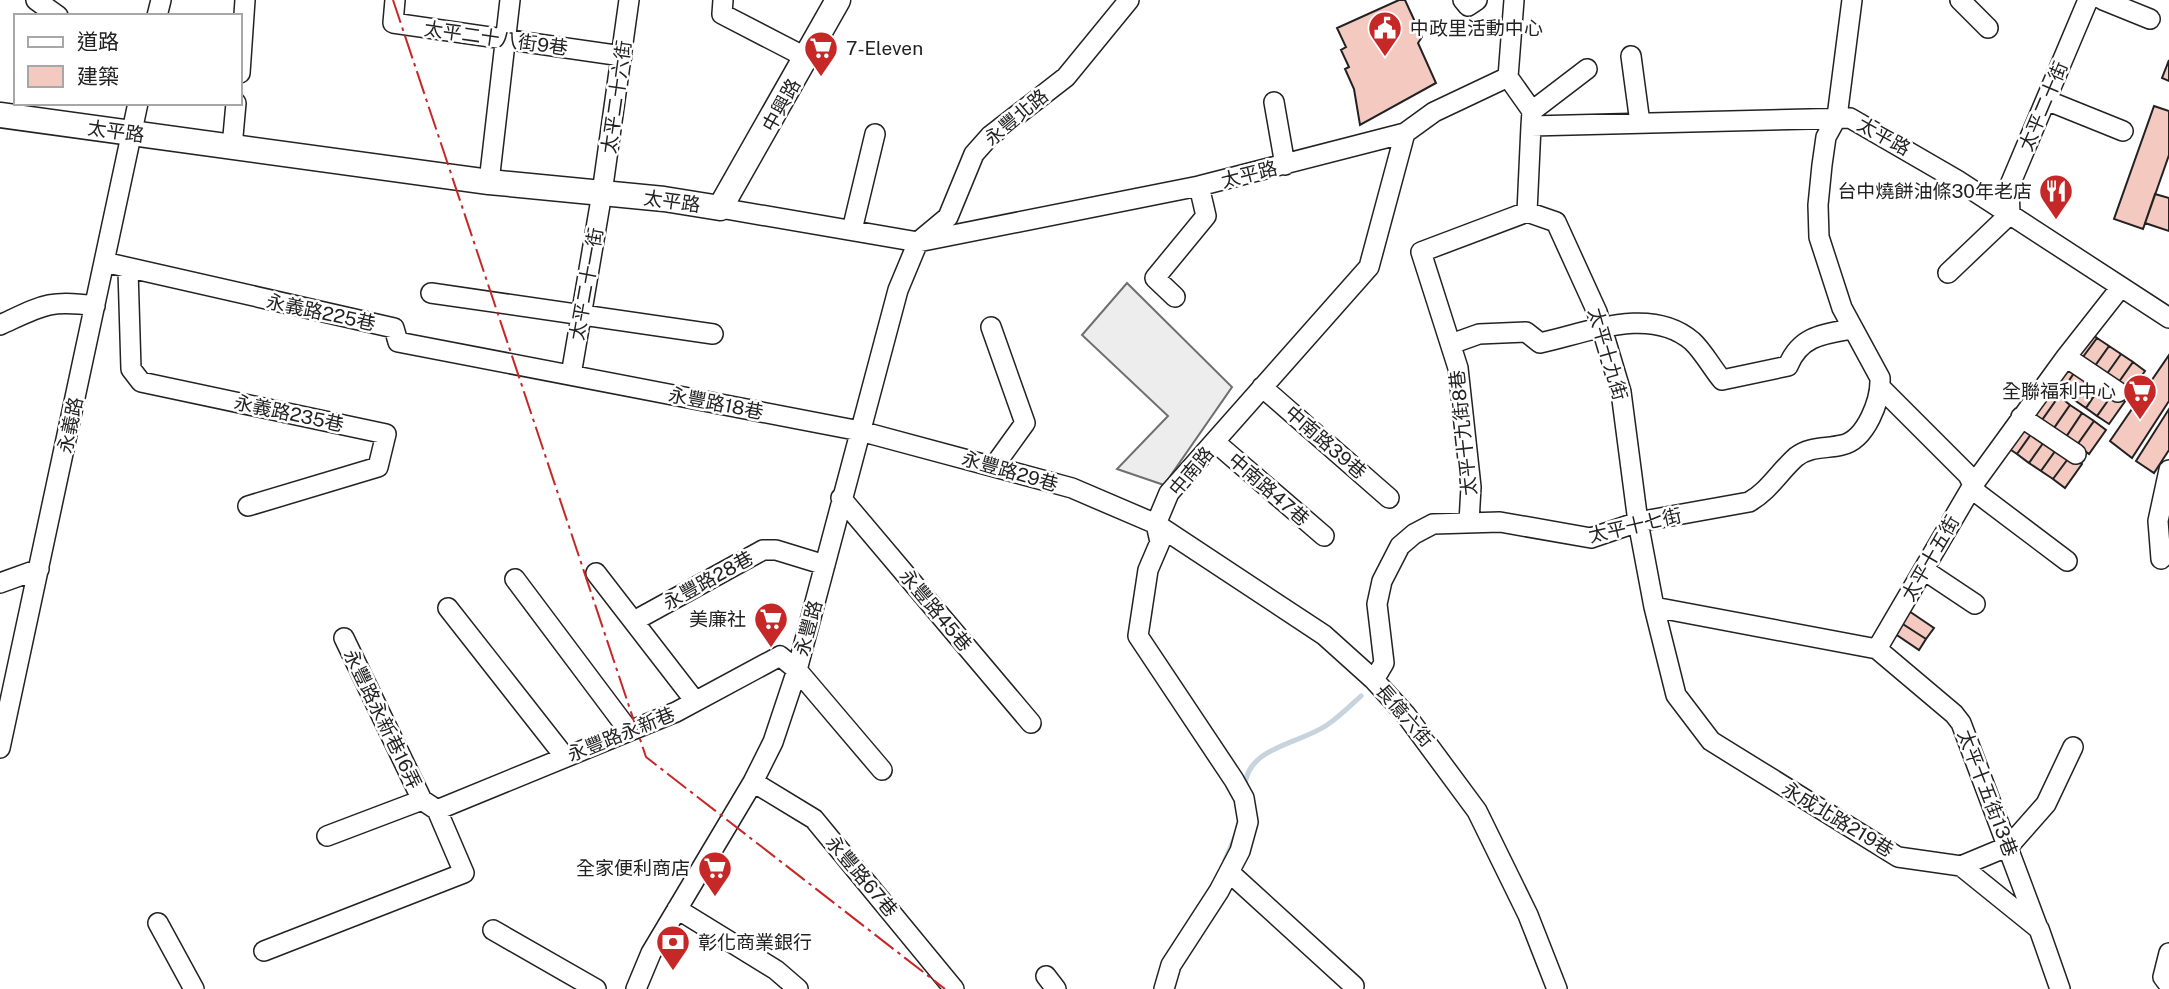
<svg xmlns="http://www.w3.org/2000/svg" width="2169" height="989" font-family="'Public Sans','Noto Sans TC',sans-serif">
  <rect width="100%" height="100%" fill="#fff"/>
  <path fill="#ededed" stroke="#6f6f6f" stroke-width="2" d="M1127 283 1232 387 1164 485 1117 469 1168 416 1082 335Z"/>
  <g fill="none" stroke-linecap="round" stroke-linejoin="round">
    <path stroke="#c7d3dd" stroke-width="5" d="M1245 787C1246 747 1300 744 1327 725 1339 717 1350 706 1361 696
      M1225 860 1235 837"/>
  </g>
  <path fill="#f3c9c0" stroke="#222" stroke-width="2" d="M1399 0H1405L1422 37 1418 43 1436 83 1360 125 1354 89 1345 69 1349 67 1341 50 1346 47 1337 28Z
    M2169 60V81L2162 78Z
    M2154 106 2169 111V155L2143 229 2114 219Z
    M2155 194 2169 198V231L2145 223Z
    M2085 329 2097 338 2080 361 2068 353Z
    M2097 338 2109 346 2092 370 2080 361Z
    M2109 346 2121 354 2104 378 2092 370Z
    M2121 354 2133 362 2116 386 2104 378Z
    M2169 355V401L2132 458 2110 441Z
    M2066 359 2078 367 2062 391 2050 383Z
    M2133 362 2145 371 2128 395 2116 386Z
    M2078 367 2090 376 2073 399 2062 391Z
    M2090 376 2102 384 2086 408 2073 399Z
    M2102 384 2114 392 2097 416 2086 408Z
    M2047 387 2059 396 2042 420 2030 411Z
    M2114 392 2126 400 2109 424 2097 416Z
    M2059 396 2070 405 2054 428 2042 420Z
    M2070 405 2082 413 2066 437 2054 428Z
    M2169 409V450L2154 473 2136 461Z
    M2082 413 2094 421 2077 445 2066 437Z
    M2094 421 2106 430 2089 454 2077 445Z
    M2022 422 2034 430 2017 454 2005 446Z
    M2034 430 2046 439 2029 463 2017 454Z
    M2046 439 2058 447 2041 471 2029 463Z
    M2058 447 2070 456 2053 479 2041 471Z
    M2070 456 2082 464 2065 488 2053 479Z
    M1903 607 1934 628 1926 639 1895 619Z
    M1895 619 1926 639 1919 650 1888 629Z"/>
  <g fill="none" stroke-linecap="round" stroke-linejoin="round">
    <g stroke="#222" stroke-width="22">
      <path id="minor" d="M36 0 58 16
        M395 0 393 23 622 56
        M723 0 722 14 807 58
        M1463 0 1468 6 1477 0
        M1960 0 1988 28
        M2103 0 2150 19
        M157 16 161 0
        M1631 56 1640 123
        M240 73 245 0
        M1508 77 1532 111 1531 126 1850 118 1957 180 2169 318
        M1508 77 1514 0
        M2046 100 2123 131
        M1274 102 1285 165
        M1532 111 1587 69
        M1531 126 1527 212 1556 222 1597 312 1621 392 1638 522 1654 607 1676 695 1711 741 1898 857 1961 866 2039 929 2060 989
        M232 147 236 103
        M489 182 510 0
        M720 208 918 242 1199 186 1405 133 1434 112 1508 77
        M852 230 875 134
        M104 262 394 328 398 342 860 431 1072 488 1156 524 1324 635 1374 680 1406 715 1477 811 1528 915 1557 989
        M128 270 131 369 141 382 386 434 378 467 248 506
        M1948 273 2010 214 2009 187 2088 0
        M431 293 713 334
        M1175 297 1155 278 1206 216 1199 186
        M0 325C41 306 49 299 95 306
        M991 327 1025 423 994 466
        M1451 344 1479 334 1526 332 1540 343C1587 333 1650 305 1692 341 1703 351 1712 368 1722 380L1788 366C1800 336 1823 334 1852 329
        M2066 357 2118 392
        M571 375 602 193 629 0
        M1262 387 1389 498
        M1880 387 1968 475 1977 493 2067 561
        M2021 417 2076 454
        M1215 442 1324 536
        M841 498 1031 723
        M1469 522 1471 487 1458 368 1421 252 1527 212
        M2161 559 2158 521 2169 470
        M1924 570 1975 604
        M596 573 695 701
        M515 579 629 731
        M0 583 39 569
        M1654 607 1877 649 1973 485 2066 357 2121 287
        M448 608 565 757
        M634 621 763 550H776L825 565
        M344 638 422 800
        M1877 649 1954 714 1961 723 2038 928
        M1374 680 1384 663 1377 604 1382 581 1400 546 1414 534 1433 524 1500 522 1591 538 1638 522 1749 502C1769 491 1779 472 1796 457 1810 446 1826 449 1842 445 1866 440 1881 400 1880 378L1842 308 1819 237 1818 205 1822 165 1826 137 1837 117 1852 0
        M0 748 138 103
        M753 782 814 819 954 989
        M437 810 676 712 780 656 797 670 882 770
        M1961 866 2009 846 2046 804 2073 747
        M1229 872 1354 986
        M677 909 776 970 798 989
        M158 923 194 989
        M493 930 596 989
        M264 951 464 873 437 810 422 800 327 836
        M2169 953 2163 977 2169 985
        M1046 976 1056 989
        M636 989 651 953 753 782 773 742 797 670 898 290 918 242 948 217 974 154 990 136 1066 77 1129 0
        M1164 989 1171 965 1219 891 1240 851 1248 822 1244 798 1234 780 1138 636 1148 570 1160 542 1156 524 1169 493 1369 267 1405 133"/>
    </g>
    <g stroke="#222" stroke-width="27">
      <path id="major" d="M0 115 489 182 664 199 720 208 838 0"/>
    </g>
    <use href="#minor" stroke="#fff" stroke-width="19"/>
    <use href="#major" stroke="#fff" stroke-width="24"/>
    <path stroke="#c62828" stroke-width="2" stroke-dasharray="24 5 3.5 5" stroke-linecap="butt" d="M393 0 646 757 945 989"/>
  </g>
  <defs>
    <g id="civic-pin" transform="scale(1.75)"><path d="M0 17L-7.5 6A9.5 9.5 0 1 1 7.5 6Z" fill="#c62828" stroke="#fff"/><path d="M-.6-6.5H3V-4.5H.6V-3L4-1V1h2V6H-6V1h2V-1L-.6-3ZM-1.2 2.5V6h2.4V2.5Z" fill="#fff"/></g>
    <g id="supermarket-pin" transform="scale(1.75)"><path d="M0 17L-7.5 6A9.5 9.5 0 1 1 7.5 6Z" fill="#c62828" stroke="#fff"/><path d="M-6-5.5h2.5l.6 2H6L4.5 2H-2.5L-4.4-4H-6ZM-1.5 3.2a1.3 1.3 0 1 0 .1 0ZM3 3.2a1.3 1.3 0 1 0 .1 0Z" fill="#fff"/></g>
    <g id="restaurant-pin" transform="scale(1.75)"><path d="M0 17L-7.5 6A9.5 9.5 0 1 1 7.5 6Z" fill="#c62828" stroke="#fff"/><path d="M-5-6h1v4h1v-4h1v4h1v-4h1v5L-1.5 .5V6h-2V.5L-5-1ZM5-6V6H3V1.5H1.5Q1.5-4 5-6Z" fill="#fff"/></g>
    <g id="bank-pin" transform="scale(1.75)"><path d="M0 17L-7.5 6A9.5 9.5 0 1 1 7.5 6Z" fill="#c62828" stroke="#fff"/><path d="M-6-4H6V4H-6ZM0-2.3a2.3 2.3 0 1 0 0 4.6a2.3 2.3 0 1 0 0-4.6Z" fill="#fff"/></g>
  </defs>
  <g fill-rule="evenodd">
    <use href="#civic-pin" x="1385" y="28"/>
    <use href="#supermarket-pin" x="821" y="48"/>
    <use href="#restaurant-pin" x="2056" y="191"/>
    <use href="#supermarket-pin" x="2140" y="391"/>
    <use href="#supermarket-pin" x="771" y="619"/>
    <use href="#supermarket-pin" x="715" y="868"/>
    <use href="#bank-pin" x="673" y="942"/>
  </g>
  <g text-anchor="middle" dominant-baseline="central" stroke-width="5" stroke-linejoin="round" paint-order="stroke">
    <g font-size="19" fill="#222" stroke="#fff" text-anchor="end">
      <text x="1410" y="28" text-anchor="start">中政里活動中心</text>
      <text x="846" y="48" text-anchor="start">7-Eleven</text>
      <text x="2032" y="191">台中燒餅油條30年老店</text>
      <text x="2116" y="391">全聯福利中心</text>
      <text x="746" y="619">美廉社</text>
      <text x="690" y="868">全家便利商店</text>
      <text x="698" y="942" text-anchor="start">彰化商業銀行</text>
    </g>
    <g font-size="19" fill="#222" stroke="#fff">
      <text transform="translate(496 38) rotate(8)">太平二十八街9巷</text>
      <text transform="translate(616 97) rotate(-82)">太平二十六街</text>
      <text transform="translate(781 105) rotate(-61)">中興路</text>
      <text transform="translate(2043 106) rotate(-67)">太平二十街</text>
      <text transform="translate(1016 117) rotate(-40)">永豐北路</text>
      <text transform="translate(116 131) rotate(8)">太平路</text>
      <text transform="translate(1884 136) rotate(29)">太平路</text>
      <text transform="translate(1249 174) rotate(-14)">太平路</text>
      <text transform="translate(672 201) rotate(8)">太平路</text>
      <text transform="translate(586 284) rotate(-80)">太平二十一街</text>
      <text transform="translate(321 312) rotate(12)">永義路225巷</text>
      <text transform="translate(1608 354) rotate(74)">太平十九街</text>
      <text transform="translate(716 403) rotate(11)">永豐路18巷</text>
      <text transform="translate(289 413) rotate(12)">永義路235巷</text>
      <text transform="translate(70 425) rotate(-78)">永義路</text>
      <text transform="translate(1463 433) rotate(-96)">太平十九街8巷</text>
      <text transform="translate(1326 442) rotate(41)">中南路39巷</text>
      <text transform="translate(1010 471) rotate(16)">永豐路29巷</text>
      <text transform="translate(1191 471) rotate(-50)">中南路</text>
      <text transform="translate(1269 489) rotate(41)">中南路47巷</text>
      <text transform="translate(1635 525) rotate(-13)">太平十七街</text>
      <text transform="translate(1930 558) rotate(-60)">太平十五街</text>
      <text transform="translate(708 580) rotate(-29)">永豐路28巷</text>
      <text transform="translate(936 610) rotate(50)">永豐路45巷</text>
      <text transform="translate(808 628) rotate(-75)">永豐路</text>
      <text transform="translate(1405 715) rotate(49)">長億六街</text>
      <text transform="translate(383 719) rotate(64)">永豐路永新巷16弄</text>
      <text transform="translate(621 734) rotate(-22)">永豐路永新巷</text>
      <text transform="translate(1988 793) rotate(69)">太平十五街13巷</text>
      <text transform="translate(1838 819) rotate(31)">永成北路219巷</text>
      <text transform="translate(862 876) rotate(50)">永豐路67巷</text>
    </g>
  </g>
  <rect x="14" y="14" width="228" height="91" fill="#ffffff" stroke="#a7a7a7" stroke-width="2"/>
  <rect x="28" y="37" width="35" height="10" fill="#ffffff" stroke="#a7a7a7" stroke-width="2"/>
  <text x="77" y="49" font-size="21" fill="#222222">道路</text>
  <rect x="28" y="66" width="35" height="21" fill="#f3c9c0" stroke="#a7a7a7" stroke-width="2"/>
  <text x="77" y="84" font-size="21" fill="#222222">建築</text>
</svg>
